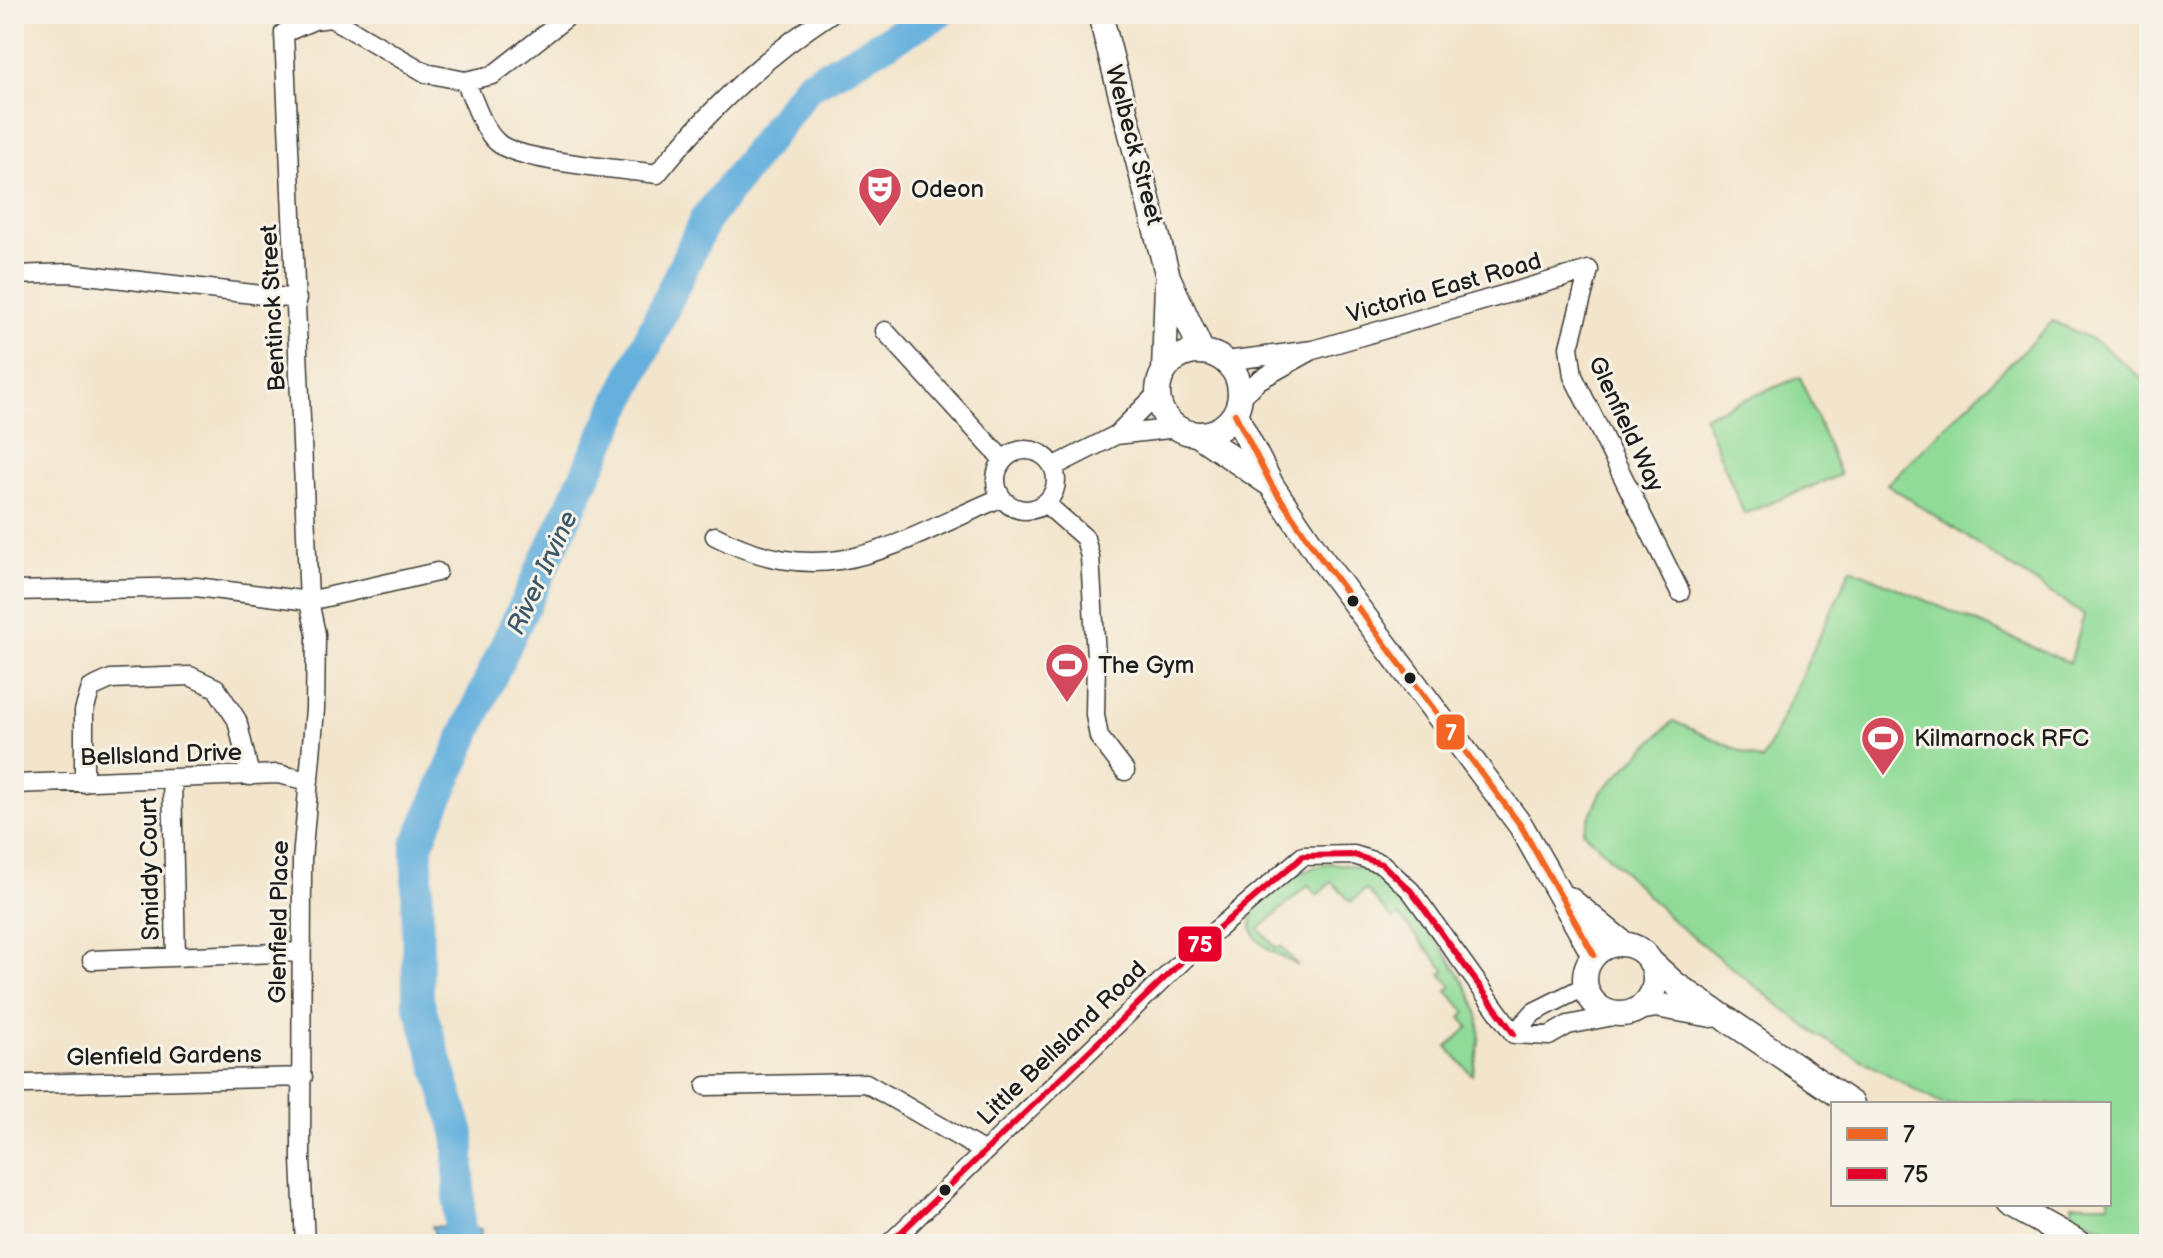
<svg xmlns="http://www.w3.org/2000/svg" width="2163" height="1258" font-family="'Balsamiq Sans',sans-serif">
  <rect width="100%" height="100%" fill="#f7f3e8"/>
  <filter id="ink" filterUnits="userSpaceOnUse"><feTurbulence type="fractalNoise" baseFrequency=".0125" numOctaves="2"/><feDisplacementMap in="SourceGraphic" scale="16" xChannelSelector="R" yChannelSelector="G"/><feConvolveMatrix kernelMatrix="1 2 1 2 8 2 1 2 1" color-interpolation-filters="sRGB"/></filter>
  <filter id="wash" filterUnits="userSpaceOnUse"><feTurbulence type="fractalNoise" baseFrequency=".006" numOctaves="4" result="noise"/><feDisplacementMap in="SourceGraphic" scale="32" xChannelSelector="R" yChannelSelector="G"/><feGaussianBlur stdDeviation="1.8" result="paint"/><feColorMatrix in="noise" values="0 0 0 0 0 0 0 0 0 0 0 0 0 0 0 0 0 1.4 0 .05"/><feComposite in="paint" operator="in"/></filter>
  <g filter="url(#wash)">
    <rect width="100%" height="100%" fill="#f3e5cc"/>
    <path fill="#90db97" stroke="#567c5a" stroke-width="2" d="M2053 321 2100 343 2149 385V1244H2136L2072 1213V1204H2109V1104H1941L1817 1035 1674 922 1583 831 1602 791 1673 721 1762 761 1851 568 2070 663 2084 615 1887 484Z
      M1800 377 1840 475 1744 514 1704 416Z
      M1330 863C1347 864 1362 867 1377 876 1405 893 1466 976 1476 1008 1483 1031 1478 1053 1472 1075L1447 1047 1469 1027 1461 1017 1466 1012 1447 991 1452 986 1441 974 1445 970 1399 916 1393 920 1366 889 1351 902 1332 882 1317 895 1308 885 1259 929 1275 947 1281 946 1298 966C1284 957 1259 948 1253 932 1240 901 1306 867 1330 863Z"/>
    <path fill="#65b0dd" stroke="#40667c" stroke-width="2" d="M432 1226 481 1229 480 1244H438Z"/>
    <g fill="none" stroke-linecap="round" stroke-linejoin="round">
      <path stroke="#65b0dd" stroke-width="32" d="M459 1244V1134L418 1000 417 845 489 681 705 220 808 86 937 14"/>
    </g>
  </g>
  <g filter="url(#ink)">
    <g fill="none" stroke-linecap="round" stroke-linejoin="round">
      <g stroke="#3c3a36" stroke-width="21">
        <path id="minor" d="M465 81 493 75 571 14
          M1589 270 1569 347 1573 376 1680 592
          M14 275 70 273 297 299
          M885 331 1003 460
          M1313 350 1589 270
          M1225 361 1313 350 1259 380 1240 398
          M1116 435 1177 428
          M996 480a30 30 0 1 1 60 0a30 30 0 1 1-60 0Z
          M1053 467 1116 435 1158 393
          M1045 503 1085 538 1090 557 1096 656 1095 715 1099 737 1125 771
          M715 536C829 594 895 543 1000 498
          M14 591 196 587 309 601 437 572
          M172 780 176 957
          M84 783V711L91 688 111 679 190 676 216 688 237 720 250 776
          M14 784 278 774 309 781
          M92 960 301 952
          M1514 1034 1549 1036 1568 1025 1623 1014
          M1514 1034 1534 1012 1586 986
          M26 1084 303 1077
          M706 1086 866 1083 983 1151
          M305 1244 301 1160 302 860 315 709 316 634 309 601 284 33 314 20 331 18 426 73 465 81C474 99 482 129 497 142 517 162 625 169 657 174 706 113 764 57 830 14
          M889 1244 1202 942 1303 856 1354 855 1382 864 1411 891 1514 1034"/>
      </g>
      <g stroke="#3c3a36" stroke-width="27">
        <path id="major" d="M1100 14 1168 277 1202 352
          M1158 393a41 41 0 1 1 82 0a41 41 0 1 1-82 0Z
          M1164 372 1167 283
          M1235 414 1272 486 1320 557 1521 826 1594 955
          M1197 434 1267 482
          M1569 899 1624 944
          M1585 979a35 35 0 1 1 70 0a35 35 0 1 1-70 0Z
          M1651 962 1675 984 1852 1104
          M1639 1008 1656 1005 1712 1015
          M2009 1204 2081 1244"/>
      </g>
      <use href="#minor" stroke="#fff" stroke-width="18"/>
      <use href="#major" stroke="#fff" stroke-width="24"/>
      <g stroke="#f7f3e8" stroke-width="12">
        <path id="bus-1" d="M1235 414 1272 486 1320 557 1521 826 1594 955"/>
      </g>
      <g stroke="#f7f3e8" stroke-width="12">
        <path id="bus-2" d="M889 1244 1202 942 1303 856 1354 855 1382 864 1411 891 1514 1034"/>
      </g>
      <use href="#bus-1" stroke="#f26522" stroke-width="6"/>
      <use href="#bus-2" stroke="#e4002b" stroke-width="6"/>
    </g>
  </g>
  <defs>
    <g id="theatre-pin" transform="scale(2.3)"><path d="M0 17L-7.5 6A9.5 9.5 0 1 1 7.5 6Z" fill="#d1495b" stroke="#f7f3e8"/><path d="M-5-5.5Q0-4 5-5.5V0Q5 5 0 6Q-5 5-5 0ZM-3.3-2.5H-1v1.5H-3.3ZM1-2.5H3.3v1.5H1ZM-2.8 1Q0 5.5 2.8 1Z" fill="#fff"/></g>
    <g id="stadium-pin" transform="scale(2.3)"><path d="M0 17L-7.5 6A9.5 9.5 0 1 1 7.5 6Z" fill="#d1495b" stroke="#f7f3e8"/><path d="M0-5a6.5 5 0 1 0 0 10a6.5 5 0 1 0 0-10ZM-3.5-1.8h7v3.6h-7Z" fill="#fff"/></g>
  </defs>
  <g fill-rule="evenodd">
    <use href="#theatre-pin" x="880" y="189"/>
    <use href="#stadium-pin" x="1067" y="665"/>
    <use href="#stadium-pin" x="1883" y="738"/>
  </g>
  <g fill="#1c1c1c" stroke="#f7f3e8" stroke-width="3">
    <circle cx="1353" cy="601" r="7"/>
    <circle cx="1410" cy="678" r="7"/>
    <circle cx="945" cy="1190" r="7"/>
  </g>
  <g text-anchor="middle" dominant-baseline="central" stroke-width="6" stroke-linejoin="round" paint-order="stroke">
    <g font-size="24" fill="#1c1c1c" stroke="#f7f3e8">
      <text transform="translate(1134 145) rotate(75)">Welbeck Street</text>
      <text transform="translate(1444 288) rotate(-16)">Victoria East Road</text>
      <text transform="translate(273 308) rotate(-93)">Bentinck Street</text>
      <text transform="translate(1626 424) rotate(65)">Glenfield Way</text>
      <text transform="translate(161 755) rotate(-2)">Bellsland Drive</text>
      <text transform="translate(150 869) rotate(-91)">Smiddy Court</text>
      <text transform="translate(279 922) rotate(-89)">Glenfield Place</text>
      <text transform="translate(1062 1043) rotate(-44)">Little Bellsland Road</text>
      <text transform="translate(164 1056) rotate(-1)">Glenfield Gardens</text>
    </g>
    <g font-size="24" fill="#1c1c1c" stroke="#f7f3e8" text-anchor="start">
      <text x="911" y="189">Odeon</text>
      <text x="1098" y="665">The Gym</text>
      <text x="1914" y="738">Kilmarnock RFC</text>
    </g>
    <g font-size="26" font-style="italic" fill="#395769" stroke="#f7f3e8">
      <text transform="translate(543 573) rotate(-65)">River Irvine</text>
    </g>
  </g>
  <g stroke="#f7f3e8" stroke-width="3">
    <rect x="1435" y="713" width="31" height="38" rx="8" fill="#f26522"/>
    <rect x="1177" y="925" width="46" height="38" rx="8" fill="#e4002b"/>
  </g>
  <g font-size="22" text-anchor="middle" font-weight="bold" fill="#fff">
    <text x="1451" y="740">7</text>
    <text x="1200" y="952">75</text>
  </g>
  <rect width="2163" height="1258" fill="none" stroke="#f7f3e8" stroke-width="48"/>
  <rect x="1831" y="1102" width="280" height="104" fill="#f7f3e8" stroke="#9f9d96" stroke-width="2"/>
  <rect x="1847" y="1128" width="40" height="12" fill="#f26522" stroke="#9f9d96" stroke-width="2"/>
  <text x="1903" y="1142" font-size="24" fill="#1c1c1c">7</text>
  <rect x="1847" y="1168" width="40" height="12" fill="#e4002b" stroke="#9f9d96" stroke-width="2"/>
  <text x="1903" y="1182" font-size="24" fill="#1c1c1c">75</text>
</svg>
